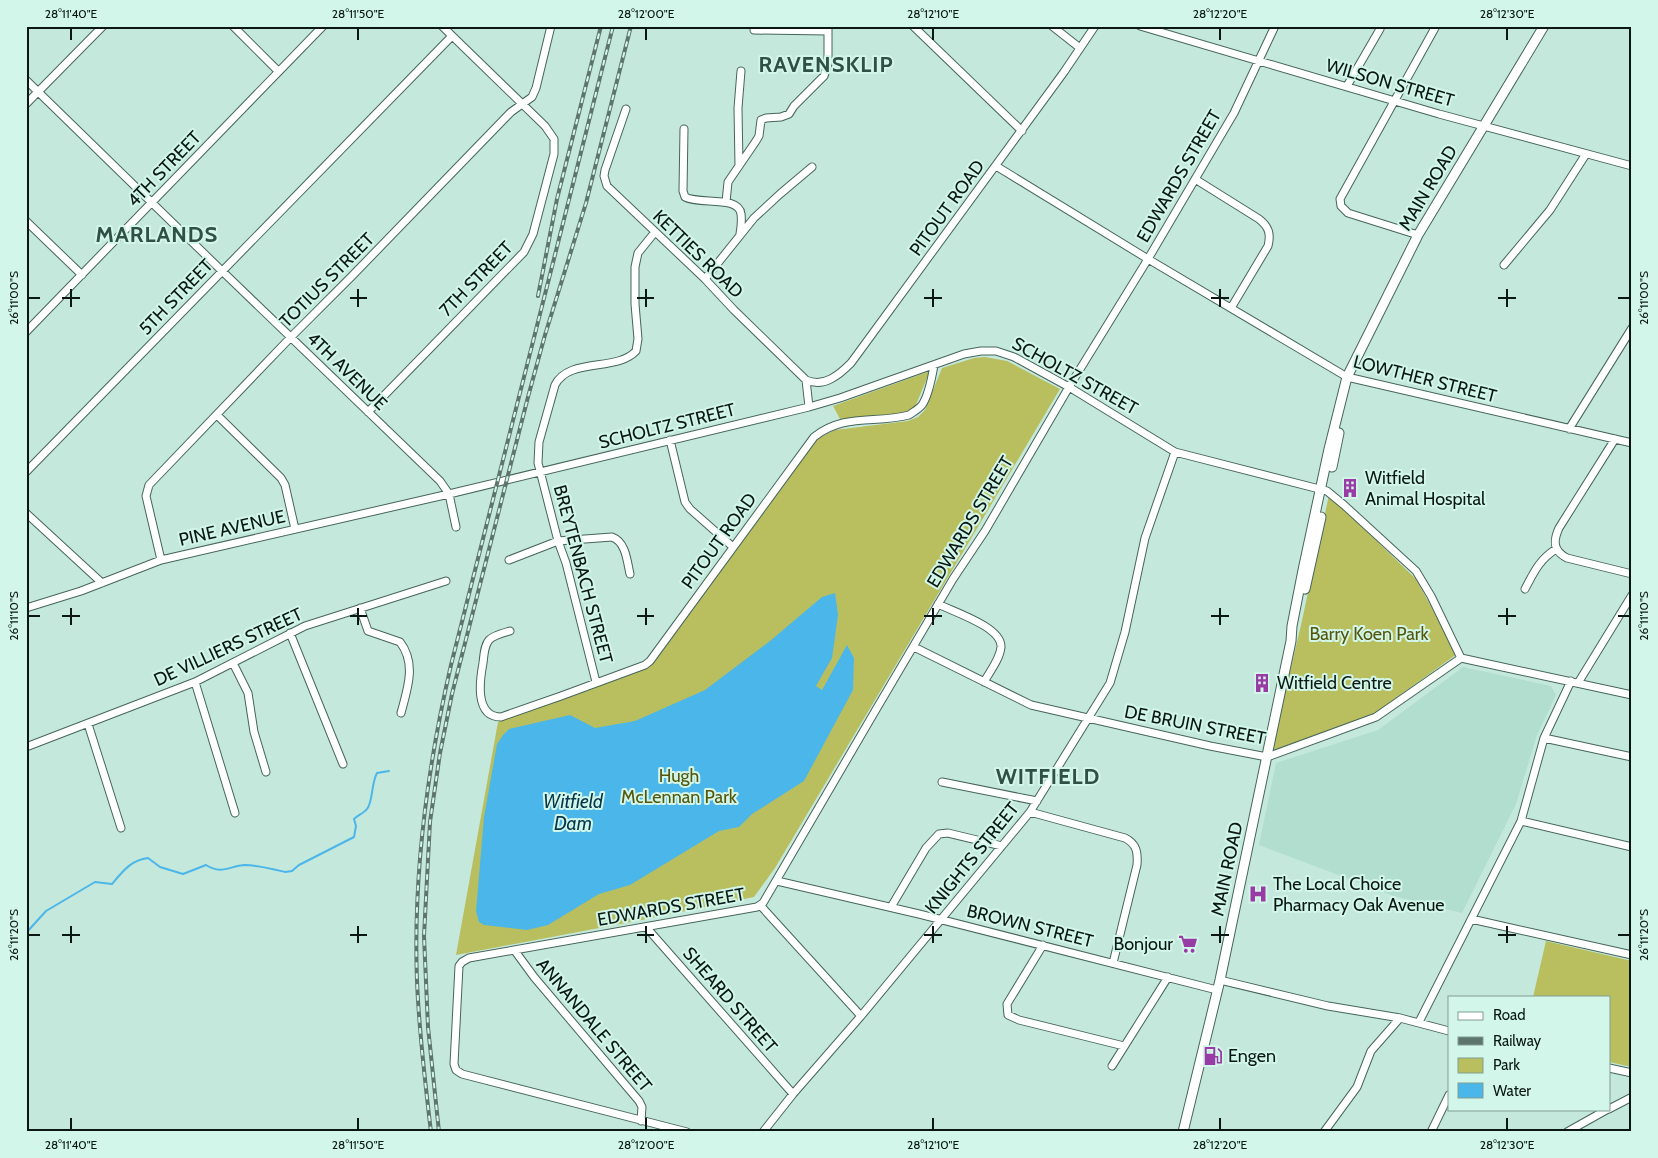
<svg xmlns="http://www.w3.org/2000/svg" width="1658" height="1158" font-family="Cabin,sans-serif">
  <rect width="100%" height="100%" fill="#c5e8dc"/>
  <path fill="#b1decf" d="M1463 667 1551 686 1556 695 1537 735 1516 804 1462 913 1394 896 1259 845 1276 763 1378 730Z"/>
  <path fill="#b9bf5f" d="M985 357 1007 361 1060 389 775 868 754 897 647 919 456 955 498 722 602 684 651 664 813 441 835 430 908 421 918 417 925 410 942 368 974 358Z
    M930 371 915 407 906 413 840 419 833 406Z
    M1329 495 1416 579 1457 654 1372 715 1271 751 1301 625Z
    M1546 941 1632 961V1067L1609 1062V997H1533Z"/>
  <path fill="#4bb6e9" d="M835 593 838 615 832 658 816 686 822 690 847 645 854 658 853 690 804 781 752 814 739 827 719 831 630 885 599 894 548 925 527 930 484 925 479 922 476 911 484 817 497 744 503 735 509 729 570 715 595 728 635 721 705 690 770 641 822 597Z"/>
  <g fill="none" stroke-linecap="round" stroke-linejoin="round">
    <path stroke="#4bb6e9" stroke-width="2" d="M26 933 46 911 95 882 112 884C123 871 131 860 148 858L160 867 183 874 206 865C222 875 229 866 245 865 258 865 273 869 285 872L292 871 299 865 354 837 356 826 354 819C358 815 364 813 367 809 373 802 371 784 377 773L389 771"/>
    <g stroke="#46655b" stroke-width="9">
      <path id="minor" d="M233 26 278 71
        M913 26 1022 131
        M1052 26 1080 48
        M1140 26 1439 114 1632 166
        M754 30 828 31
        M26 80 222 271 440 481 449 494 456 527
        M1347 86 1380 29
        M26 104 103 26
        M626 109 605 170 604 176 607 186 705 279 734 310 806 380 809 407
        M684 129 683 191 685 197C699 205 739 195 741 214 742 221 741 228 740 234
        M739 166 738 108 741 71
        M996 166 1148 259 1347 377 1632 443
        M1195 179 1259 219C1269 227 1271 234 1268 246L1231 308
        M726 202 728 182 756 141 759 136 761 120 766 118 781 117 789 114 794 106 824 76 828 64V26
        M26 221 82 275
        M1418 235 1348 213 1341 206 1340 199 1436 26
        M1504 265 1550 210 1586 154
        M705 279 754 218 780 194 812 167
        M26 332 323 26
        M806 380C824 388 839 375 851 363L1064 72 1095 26
        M368 412 524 252 533 234 554 154V139L545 126 442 26
        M217 415 281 478 285 485 295 529
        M1569 429 1632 328
        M1615 439 1559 528C1553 541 1553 551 1567 558L1632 574
        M670 440 685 502 690 509 733 547
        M26 472 452 36
        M26 513 102 583
        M161 560 146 496 149 485 291 337 352 276 511 112 532 97 536 88 551 26
        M509 560 558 541 612 537C626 542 627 561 630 574
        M1525 589C1534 572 1539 560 1556 549
        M938 604C954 612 1002 627 1001 647 1000 659 990 671 984 682
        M26 608 81 591 161 560 449 494 809 407 840 398 964 354 981 351H996L1014 357 1069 387 1175 452 1327 491 1344 505 1416 571 1431 596 1461 658
        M360 608 368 631 400 642C417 664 407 690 401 713
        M510 631C503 633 494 635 489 640 484 646 484 655 483 663 480 679 474 717 501 717L561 696 645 665 650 661 814 437C844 413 875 424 909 415 913 412 919 409 922 405 929 395 932 377 934 365
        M290 633 343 764
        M914 647 1031 705 1210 746 1267 757 1376 717 1461 658
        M1461 658 1632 695
        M233 663 248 693 254 732 266 772
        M195 682 235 813
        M596 682 566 563 558 541 538 463 539 442 555 385C569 357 617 372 636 351L638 339 635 304V267L638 253 655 232
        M1578 683 1632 595
        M88 724 121 828
        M1544 738 1632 757
        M26 747 195 682 305 626 446 581
        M942 782 1037 801
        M1030 812 1125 838C1137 844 1138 853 1137 865L1113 963
        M1521 821 1632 847
        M777 881 919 914 1217 990
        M760 905 861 1016
        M891 907 926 848 939 834 948 833 1002 846
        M1471 919 1632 955
        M646 927 793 1094
        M1043 945 1007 1004 1008 1015 1019 1020 1124 1046
        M515 951 534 977 639 1101 642 1107 641 1121
        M1220 980 1328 1006 1400 1018 1449 1031
        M1419 1022 1521 821 1544 738 1571 681
        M1112 1066 1168 977
        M1609 1068 1632 1073
        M1609 1109 1632 1097
        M687 1132 462 1074 456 1070 454 1064 459 966 462 962 469 958 757 907 763 903 874 713 953 579 985 531 1069 387 1148 259 1234 113 1275 26
        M763 1132 793 1094 861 1016 1030 812 1110 683 1125 632 1145 538 1175 452
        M1324 1132 1357 1087 1371 1051 1400 1018
        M1431 1132 1449 1095
        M1567 1132 1608 1109"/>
    </g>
    <g stroke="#46655b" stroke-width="11">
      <path id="tertiary" d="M1332 467 1339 433
        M1305 589 1321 517
        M1183 1132 1220 980 1291 641 1292 626 1303 570 1329 449 1347 377 1418 235 1544 26"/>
    </g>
    <use href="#minor" stroke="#fff" stroke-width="7"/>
    <use href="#tertiary" stroke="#fff" stroke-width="9"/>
    <g stroke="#5e756d" stroke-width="4">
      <path id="rail" d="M538 296 557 199 601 26
        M431 1132C425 1082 419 1031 417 981 413 874 427 769 451 665L613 26
        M439 1132 428 1027 424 936 430 822 440 753 452 694 528 397 545 335 586 203 631 26"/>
    </g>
    <use href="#rail" stroke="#d2f6e9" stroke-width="2" stroke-dasharray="5.5" stroke-linecap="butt"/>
  </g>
  <path fill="none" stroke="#0a1713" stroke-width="2" d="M71 28V40M358 28V40M646 28V40M933 28V40M1220 28V40M1507 28V40M71 289V307M358 289V307M646 289V307M933 289V307M1220 289V307M1507 289V307M28 298H40M62 298H80M350 298H367M637 298H654M924 298H942M1211 298H1229M1498 298H1516M1618 298H1630M71 608V625M358 608V625M646 608V625M933 608V625M1220 608V625M1507 608V625M28 616H40M62 616H80M350 616H367M637 616H654M924 616H942M1211 616H1229M1498 616H1516M1618 616H1630M71 926V943M358 926V943M646 926V943M933 926V943M1220 926V943M1507 926V943M28 935H40M62 935H80M350 935H367M637 935H654M924 935H942M1211 935H1229M1498 935H1516M1618 935H1630M71 1118V1130M358 1118V1130M646 1118V1130M933 1118V1130M1220 1118V1130M1507 1118V1130"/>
  <defs>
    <g id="building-bare" transform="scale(1.5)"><path d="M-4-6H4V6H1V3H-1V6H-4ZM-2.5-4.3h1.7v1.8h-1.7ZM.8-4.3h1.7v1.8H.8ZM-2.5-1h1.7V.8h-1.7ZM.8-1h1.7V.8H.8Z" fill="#983ba4" stroke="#d2f6e9" stroke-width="2.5" paint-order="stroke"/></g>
    <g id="hospital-bare" transform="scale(1.5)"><path d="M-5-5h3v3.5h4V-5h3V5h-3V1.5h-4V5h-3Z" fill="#983ba4" stroke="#d2f6e9" stroke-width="2.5" paint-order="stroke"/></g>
    <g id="supermarket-bare" transform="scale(1.5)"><path d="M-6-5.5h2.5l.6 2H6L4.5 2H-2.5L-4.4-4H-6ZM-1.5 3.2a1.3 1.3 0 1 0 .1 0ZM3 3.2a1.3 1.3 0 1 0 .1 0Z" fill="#983ba4" stroke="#d2f6e9" stroke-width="2.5" paint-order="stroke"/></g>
    <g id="fuel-bare" transform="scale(1.5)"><path d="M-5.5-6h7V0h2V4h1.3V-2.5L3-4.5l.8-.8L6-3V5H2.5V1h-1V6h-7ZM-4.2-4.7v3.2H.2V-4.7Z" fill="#983ba4" stroke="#d2f6e9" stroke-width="2.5" paint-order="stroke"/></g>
  </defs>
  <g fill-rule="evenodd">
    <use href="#building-bare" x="1350" y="488"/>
    <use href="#building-bare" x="1262" y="683"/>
    <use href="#hospital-bare" x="1258" y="894"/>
    <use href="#supermarket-bare" x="1188" y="944"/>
    <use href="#fuel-bare" x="1213" y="1056"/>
  </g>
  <g text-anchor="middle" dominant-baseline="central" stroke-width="4" stroke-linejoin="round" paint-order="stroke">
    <g font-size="18" fill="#0a1713" stroke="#d2f6e9">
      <text transform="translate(1390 83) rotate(16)">WILSON STREET</text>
      <text transform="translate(164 169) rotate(-46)">4TH STREET</text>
      <text transform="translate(1179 176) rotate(-60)">EDWARDS STREET</text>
      <text transform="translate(1428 188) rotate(-59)">MAIN ROAD</text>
      <text transform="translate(947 208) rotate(-54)">PITOUT ROAD</text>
      <text transform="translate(698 254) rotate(44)">KETTIES ROAD</text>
      <text transform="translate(476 279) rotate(-46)">7TH STREET</text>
      <text transform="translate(327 280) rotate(-45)">TOTIUS STREET</text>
      <text transform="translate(176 297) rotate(-46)">5TH STREET</text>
      <text transform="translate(347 371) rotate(44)">4TH AVENUE</text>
      <text transform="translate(1075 376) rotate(29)">SCHOLTZ STREET</text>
      <text transform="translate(1425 379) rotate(14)">LOWTHER STREET</text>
      <text transform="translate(667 426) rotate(-14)">SCHOLTZ STREET</text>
      <text transform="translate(970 522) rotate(-59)">EDWARDS STREET</text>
      <text transform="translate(232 528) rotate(-13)">PINE AVENUE</text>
      <text transform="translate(719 541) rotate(-54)">PITOUT ROAD</text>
      <text transform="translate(583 574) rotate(75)">BREYTENBACH STREET</text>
      <text transform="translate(228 647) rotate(-25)">DE VILLIERS STREET</text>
      <text transform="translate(1195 725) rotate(11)">DE BRUIN STREET</text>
      <text transform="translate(972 858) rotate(-51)">KNIGHTS STREET</text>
      <text transform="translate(1227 869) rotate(-78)">MAIN ROAD</text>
      <text transform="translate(671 907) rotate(-10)">EDWARDS STREET</text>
      <text transform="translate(1030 926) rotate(14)">BROWN STREET</text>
      <text transform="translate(730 1000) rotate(49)">SHEARD STREET</text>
      <text transform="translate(594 1025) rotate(50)">ANNANDALE STREET</text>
    </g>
    <g font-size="18" fill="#0a1713" stroke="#d2f6e9" text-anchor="start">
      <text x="1365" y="478">Witfield<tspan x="1365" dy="21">Animal Hospital</tspan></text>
      <text x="1277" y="683">Witfield Centre</text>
      <text x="1273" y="884">The Local Choice<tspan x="1273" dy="21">Pharmacy Oak Avenue</tspan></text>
      <text x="1173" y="944" text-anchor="end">Bonjour</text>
      <text x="1228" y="1056">Engen</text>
    </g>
    <g font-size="18" fill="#53560b" stroke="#d2f6e9">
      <text x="1369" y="634">Barry Koen Park</text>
      <text x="679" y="776">Hugh<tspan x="679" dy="21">McLennan Park</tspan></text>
    </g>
    <g font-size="19" font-style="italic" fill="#06364b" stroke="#d2f6e9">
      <text x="573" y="801">Witfield<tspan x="573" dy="22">Dam</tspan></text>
    </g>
    <g font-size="22" font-weight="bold" letter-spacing="1" fill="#304f45" stroke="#d2f6e9">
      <text x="826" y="64">RAVENSKLIP</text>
      <text x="157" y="234">MARLANDS</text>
      <text x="1048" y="776">WITFIELD</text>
    </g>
  </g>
  <rect width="1658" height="1158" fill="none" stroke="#d2f6e9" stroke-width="55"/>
  <rect x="1448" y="996" width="162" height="115" fill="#d2f6e9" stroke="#829d93"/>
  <rect x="1458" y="1012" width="25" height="8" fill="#ffffff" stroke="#829d93"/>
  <text x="1493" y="1020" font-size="15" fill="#0a1713">Road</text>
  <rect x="1458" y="1037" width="25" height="8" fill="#5e756d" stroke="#829d93"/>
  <text x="1493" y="1046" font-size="15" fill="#0a1713">Railway</text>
  <rect x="1458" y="1058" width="25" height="15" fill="#b9bf5f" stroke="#829d93"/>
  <text x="1493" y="1070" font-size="15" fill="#0a1713">Park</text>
  <rect x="1458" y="1083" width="25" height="15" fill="#4bb6e9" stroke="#829d93"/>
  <text x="1493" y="1096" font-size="15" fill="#0a1713">Water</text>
  <rect x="28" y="28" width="1602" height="1102" fill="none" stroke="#0a1713" stroke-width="2"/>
  <g font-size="12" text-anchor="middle" fill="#0a1713">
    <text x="71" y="18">28°11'40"E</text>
    <text x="358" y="18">28°11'50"E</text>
    <text x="646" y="18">28°12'00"E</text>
    <text x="933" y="18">28°12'10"E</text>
    <text x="1220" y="18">28°12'20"E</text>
    <text x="1507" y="18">28°12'30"E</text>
    <text transform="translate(14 298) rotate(-90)" y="4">26°11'00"S</text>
    <text transform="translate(1644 298) rotate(-90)" y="4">26°11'00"S</text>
    <text transform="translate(14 616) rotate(-90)" y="4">26°11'10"S</text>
    <text transform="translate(1644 616) rotate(-90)" y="4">26°11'10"S</text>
    <text transform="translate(14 935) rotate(-90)" y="4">26°11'20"S</text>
    <text transform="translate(1644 935) rotate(-90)" y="4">26°11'20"S</text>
    <text x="71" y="1149">28°11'40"E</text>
    <text x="358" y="1149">28°11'50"E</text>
    <text x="646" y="1149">28°12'00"E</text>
    <text x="933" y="1149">28°12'10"E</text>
    <text x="1220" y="1149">28°12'20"E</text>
    <text x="1507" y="1149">28°12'30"E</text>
  </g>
</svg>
